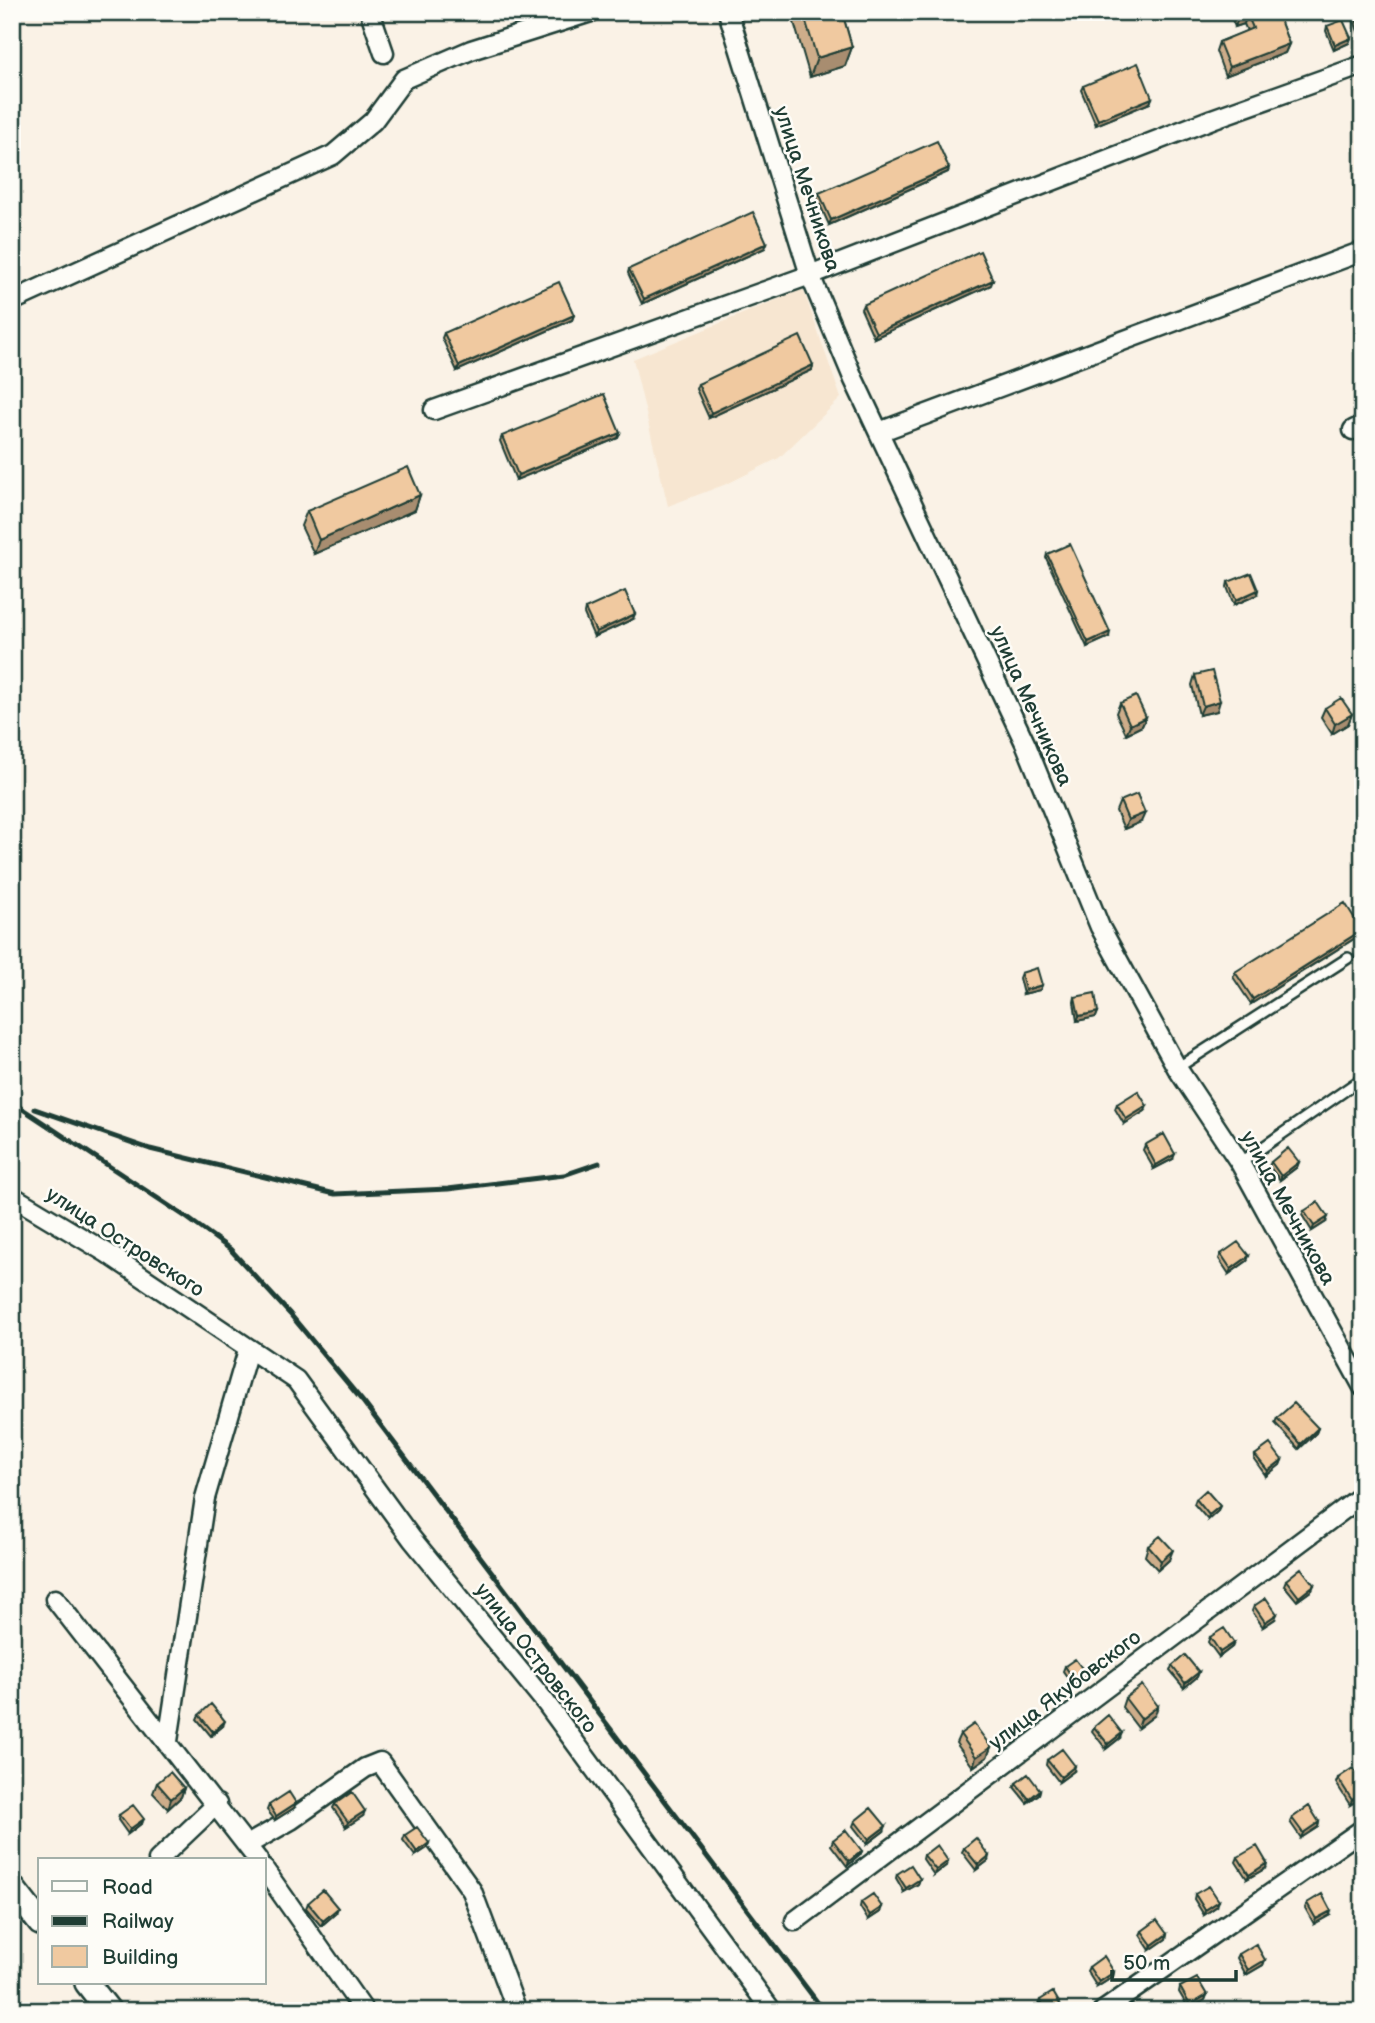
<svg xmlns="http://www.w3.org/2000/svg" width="1375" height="2023" font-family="'Balsamiq Sans',sans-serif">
  <rect width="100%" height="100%" fill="#faf2e6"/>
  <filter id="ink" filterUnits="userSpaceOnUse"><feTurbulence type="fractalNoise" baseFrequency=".0143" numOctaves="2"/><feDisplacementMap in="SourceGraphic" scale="14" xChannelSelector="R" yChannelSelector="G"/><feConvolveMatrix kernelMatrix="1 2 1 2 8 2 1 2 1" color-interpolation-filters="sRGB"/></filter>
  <g filter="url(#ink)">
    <path fill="#f7e6d1" d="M803 289 841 398 779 458 729 483 668 506 633 359Z"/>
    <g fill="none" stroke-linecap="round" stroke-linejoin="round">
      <g stroke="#1f3d34" stroke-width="14">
        <path id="service" d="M1177 1068 1348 958
          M1240 1163 1363 1078"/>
      </g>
      <g stroke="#1f3d34" stroke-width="23">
        <path id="minor" d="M370 12 384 53
          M728 12 810 275 854 380 1026 745 1100 927 1177 1068 1240 1163 1363 1387
          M12 301 333 155 373 121 404 79 471 50 591 12
          M434 410 810 275 1212 119 1363 65
          M1353 430 1363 425
          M879 432 1363 251
          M12 1196 107 1253 296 1380 412 1539 546 1703 772 2011
          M55 1599 258 1860
          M168 1741 205 1498 248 1350
          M247 1845 291 1820 365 1768 380 1762 472 1891 517 2011
          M158 1860 217 1804
          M264 1869 364 2011
          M795 1921 1363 1495
          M1103 2011 1363 1829"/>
      </g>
      <g stroke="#1f3d34" stroke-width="28">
        <path id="tertiary" d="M12 1887 40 1923
          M87 1983 109 2011"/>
      </g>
      <use href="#service" stroke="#fdfcf7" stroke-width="9"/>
      <use href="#minor" stroke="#fdfcf7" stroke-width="18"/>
      <use href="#tertiary" stroke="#fdfcf7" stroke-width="23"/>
      <path stroke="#1f3d34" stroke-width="5" d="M12 1102 186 1217 230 1249 290 1314 364 1403 824 2011
        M35 1109 150 1149 335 1194 448 1189 564 1175 599 1163"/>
    </g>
    <path fill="#cead8a" stroke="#1f3d34" stroke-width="2" d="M791 12H842L852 47 845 66 810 77Z
      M1229 12H1277L1289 44 1285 53 1225 76 1216 51 1219 42 1247 31 1244 24 1235 27Z
      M1354 14 1363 35 1360 37 1353 18Z
      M1327 26 1351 38 1349 43 1334 50 1326 31Z
      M1083 86 1152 98 1150 103 1096 125 1081 90Z
      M949 168 948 172 829 225 817 198 819 193Z
      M767 243 765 248 642 304 628 273 629 269Z
      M991 285 874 338 861 309 863 305Z
      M574 315 572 320 457 371 442 338 444 333Z
      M813 365 812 370 709 418 696 389 698 384Z
      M620 433 618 438 516 480 500 441 502 436Z
      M420 495 415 510 314 554 301 526 307 511Z
      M1047 554 1109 637 1087 647 1046 558Z
      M1228 582 1257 595 1234 605 1227 587Z
      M585 609 633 619 594 637 584 614Z
      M1195 675 1217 711 1199 715 1192 685Z
      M1120 703 1146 717 1142 726 1126 734 1116 713Z
      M1325 708 1352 714 1348 724 1332 734 1321 717Z
      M1120 801 1141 822 1124 829 1116 811Z
      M1360 935 1251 1004 1233 977 1235 972Z
      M1021 973 1042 985 1040 990 1023 994 1019 978Z
      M1075 997 1098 1012 1096 1017 1077 1021 1074 1002Z
      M1117 1104 1145 1111 1124 1124 1115 1109Z
      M1145 1145 1173 1159 1154 1169 1143 1150Z
      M1271 1162H1299L1297 1167 1280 1180 1269 1166Z
      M1304 1211 1326 1222 1312 1231 1302 1215Z
      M1221 1254 1247 1261 1229 1274 1219 1259Z
      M1277 1418 1318 1428 1316 1433 1299 1449 1275 1423Z
      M1255 1455 1282 1460 1280 1465 1266 1476 1254 1459Z
      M1196 1499 1218 1511 1208 1520 1194 1504Z
      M1363 1531V1541L1359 1537Z
      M1148 1546 1169 1560 1158 1570 1145 1556Z
      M1286 1580 1312 1590 1297 1601 1284 1585Z
      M1254 1606 1275 1619 1263 1627 1252 1611Z
      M1210 1637 1232 1647 1219 1657 1208 1642Z
      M1065 1666 1087 1675 1085 1680 1075 1688 1063 1671Z
      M1172 1666 1199 1672 1197 1677 1184 1688 1170 1671Z
      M1125 1698 1155 1715 1138 1728 1122 1707Z
      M199 1715 223 1726 211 1736 197 1719Z
      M1094 1727 1120 1738 1106 1749 1092 1731Z
      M960 1734 991 1747 987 1757 973 1767 956 1743Z
      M1047 1760 1074 1771 1059 1782 1046 1765Z
      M1338 1778 1363 1783V1797L1350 1805 1336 1783Z
      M157 1783 184 1788 181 1797 168 1809 153 1793Z
      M1016 1783 1040 1790 1039 1794 1027 1803 1014 1787Z
      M335 1804 363 1816 346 1827 333 1808Z
      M269 1805 294 1808 275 1820 267 1810Z
      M119 1815 142 1823 128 1834 118 1820Z
      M1292 1818 1319 1822 1318 1827 1301 1838 1290 1822Z
      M855 1821 884 1831 867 1844 853 1826Z
      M405 1835 429 1843 427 1848 415 1856 403 1840Z
      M833 1840 862 1851 860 1855 847 1866 831 1845Z
      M964 1848 988 1861 976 1870 962 1852Z
      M924 1855 947 1865 934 1875 923 1859Z
      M1238 1857 1266 1868 1247 1879 1236 1862Z
      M897 1874 920 1879 918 1884 904 1892 896 1878Z
      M1195 1894 1217 1906 1204 1915 1194 1899Z
      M861 1902 880 1912 868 1920 860 1907Z
      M308 1903 336 1913 321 1926 306 1908Z
      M1307 1903 1330 1915 1314 1924 1305 1908Z
      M1142 1931 1167 1934 1166 1939 1150 1950 1140 1935Z
      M1239 1954 1265 1960 1263 1965 1246 1975 1237 1958Z
      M1089 1967 1114 1972 1113 1977 1097 1987 1087 1971Z
      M1180 1987 1207 1995 1205 2000 1189 2009 1179 1992Z
      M1040 2000 1064 2011H1042L1038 2005Z"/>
    <path fill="#a88d70" stroke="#1f3d34" stroke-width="2" d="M1247 14 1244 24 1235 27 1238 18Z
      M1351 38 1349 43 1334 50 1335 45Z
      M1289 44 1285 53 1225 76 1229 67Z
      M852 47 845 66 810 77 817 58Z
      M1152 98 1150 103 1096 125 1098 120Z
      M949 168 948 172 829 225 831 220Z
      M767 243 765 248 642 304 644 299Z
      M993 280 991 285 874 338 876 333Z
      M574 315 572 320 457 371 459 366Z
      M813 365 812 370 709 418 711 413Z
      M620 433 618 438 516 480 518 475Z
      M420 495 415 510 314 554 319 540Z
      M1258 590 1257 595 1234 605 1236 600Z
      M635 614 633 619 594 637 596 632Z
      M1110 632 1109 637 1087 647 1088 642Z
      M1220 701 1217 711 1199 715 1203 706Z
      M1352 714 1348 724 1332 734 1335 724Z
      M1146 717 1142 726 1126 734 1130 725Z
      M1145 813 1141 822 1124 829 1128 820Z
      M1362 930 1360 935 1251 1004 1253 999Z
      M1042 985 1040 990 1023 994 1025 990Z
      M1098 1012 1096 1017 1077 1021 1079 1016Z
      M1147 1106 1145 1111 1124 1124 1126 1119Z
      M1175 1154 1173 1159 1154 1169 1156 1165Z
      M1299 1162 1297 1167 1280 1180 1281 1176Z
      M1328 1217 1326 1222 1312 1231 1314 1226Z
      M1249 1256 1247 1261 1229 1274 1231 1269Z
      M1318 1428 1316 1433 1299 1449 1301 1444Z
      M1282 1460 1280 1465 1266 1476 1268 1471Z
      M1220 1506 1218 1511 1208 1520 1209 1515Z
      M1173 1550 1169 1560 1158 1570 1161 1561Z
      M1314 1585 1312 1590 1297 1601 1299 1597Z
      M1277 1614 1275 1619 1263 1627 1265 1622Z
      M1234 1643 1232 1647 1219 1657 1220 1652Z
      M1199 1672 1197 1677 1184 1688 1185 1683Z
      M1087 1675 1085 1680 1075 1688 1076 1683Z
      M1158 1706 1155 1715 1138 1728 1141 1719Z
      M225 1721 223 1726 211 1736 213 1732Z
      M1122 1733 1120 1738 1106 1749 1108 1744Z
      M991 1747 987 1757 973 1767 976 1757Z
      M1075 1766 1074 1771 1059 1782 1061 1777Z
      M184 1788 181 1797 168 1809 171 1799Z
      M1040 1790 1039 1794 1027 1803 1029 1799Z
      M1363 1793V1797L1350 1805 1352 1800Z
      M296 1803 294 1808 275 1820 276 1816Z
      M365 1811 363 1816 346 1827 348 1822Z
      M144 1819 142 1823 128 1834 130 1829Z
      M1319 1822 1318 1827 1301 1838 1303 1833Z
      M886 1826 884 1831 867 1844 869 1839Z
      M429 1843 427 1848 415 1856 417 1852Z
      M862 1851 860 1855 847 1866 849 1861Z
      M989 1856 988 1861 976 1870 978 1865Z
      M948 1861 947 1865 934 1875 936 1870Z
      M1267 1863 1266 1868 1247 1879 1249 1875Z
      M920 1879 918 1884 904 1892 906 1888Z
      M1219 1901 1217 1906 1204 1915 1205 1910Z
      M882 1907 880 1912 868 1920 870 1915Z
      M338 1908 336 1913 321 1926 323 1921Z
      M1331 1911 1330 1915 1314 1924 1316 1919Z
      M1167 1934 1166 1939 1150 1950 1152 1945Z
      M1265 1960 1263 1965 1246 1975 1248 1970Z
      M1114 1972 1113 1977 1097 1987 1099 1982Z
      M1207 1995 1205 2000 1189 2009 1190 2005Z"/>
    <path fill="#f0c9a0" stroke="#1f3d34" stroke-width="2" d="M803 12H842L852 47 817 58Z
      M1236 12H1277L1289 44 1229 67 1219 42 1253 28 1247 14 1238 18Z
      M1358 12H1363V31L1361 32 1354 14Z
      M1343 20 1351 38 1335 45 1327 26Z
      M1138 63 1152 98 1098 120 1083 86Z
      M937 141 949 168 831 220 819 193Z
      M753 212 767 243 644 299 629 269Z
      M980 251 993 280 876 333 863 305Z
      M559 282 574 315 459 366 444 333Z
      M800 336 813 365 711 413 698 384Z
      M604 394 620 433 518 475 502 436Z
      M408 467 420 495 319 540 307 511Z
      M1070 544 1110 632 1088 642 1047 554Z
      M1251 573 1258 590 1236 600 1228 582Z
      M625 591 635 614 596 632 585 609Z
      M1212 671 1220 701 1203 706 1195 675Z
      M1136 696 1146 717 1130 725 1120 703Z
      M1341 698 1352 714 1335 724 1325 708Z
      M1137 794 1145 813 1128 820 1120 801Z
      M1345 903 1362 930 1253 999 1235 972Z
      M1037 968 1042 985 1025 990 1021 973Z
      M1095 993 1098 1012 1079 1016 1075 997Z
      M1138 1091 1147 1106 1126 1119 1117 1104Z
      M1164 1134 1175 1154 1156 1165 1145 1145Z
      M1288 1148 1299 1162 1281 1176 1271 1162Z
      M1318 1202 1328 1217 1314 1226 1304 1211Z
      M1238 1242 1249 1256 1231 1269 1221 1254Z
      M1294 1403 1318 1428 1301 1444 1277 1418Z
      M1270 1444 1282 1460 1268 1471 1255 1455Z
      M1206 1490 1220 1506 1209 1515 1196 1499Z
      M1160 1536 1173 1550 1161 1561 1148 1546Z
      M1301 1568 1314 1585 1299 1597 1286 1580Z
      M1266 1598 1277 1614 1265 1622 1254 1606Z
      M1224 1628 1234 1643 1220 1652 1210 1637Z
      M1185 1655 1199 1672 1185 1683 1172 1666Z
      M1075 1659 1087 1675 1076 1683 1065 1666Z
      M1142 1685 1158 1706 1141 1719 1125 1698Z
      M211 1704 225 1721 213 1732 199 1715Z
      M1108 1715 1122 1733 1108 1744 1094 1727Z
      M974 1724 991 1747 976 1757 960 1734Z
      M1062 1749 1075 1766 1061 1777 1047 1760Z
      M1353 1768 1363 1783V1793L1352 1800 1338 1778Z
      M170 1772 184 1788 171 1799 157 1783Z
      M1028 1774 1040 1790 1029 1799 1016 1783Z
      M289 1792 296 1803 276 1816 269 1805Z
      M352 1792 365 1811 348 1822 335 1804Z
      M133 1805 144 1819 130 1829 119 1815Z
      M1309 1806 1319 1822 1303 1833 1292 1818Z
      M871 1808 886 1826 869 1839 855 1821Z
      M417 1827 429 1843 417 1852 405 1835Z
      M846 1830 862 1851 849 1861 833 1840Z
      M976 1838 989 1856 978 1865 964 1848Z
      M937 1845 948 1861 936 1870 924 1855Z
      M1257 1846 1267 1863 1249 1875 1238 1857Z
      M911 1865 920 1879 906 1888 897 1874Z
      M1209 1886 1219 1901 1205 1910 1195 1894Z
      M323 1890 338 1908 323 1921 308 1903Z
      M873 1894 882 1907 870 1915 861 1902Z
      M1322 1894 1331 1911 1316 1919 1307 1903Z
      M1157 1920 1167 1934 1152 1945 1142 1931Z
      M1256 1944 1265 1960 1248 1970 1239 1954Z
      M1104 1956 1114 1972 1099 1982 1089 1967Z
      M1197 1978 1207 1995 1190 2005 1180 1987Z
      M1053 1992 1064 2011H1046L1040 2000Z"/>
  </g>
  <g text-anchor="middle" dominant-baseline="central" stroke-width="5" stroke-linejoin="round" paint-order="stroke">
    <g font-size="21" fill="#1f3d34" stroke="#fdfcf7">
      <text transform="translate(807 189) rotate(72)">улица Мечникова</text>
      <text transform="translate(1031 706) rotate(66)">улица Мечникова</text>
      <text transform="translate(1288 1208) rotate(61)">улица Мечникова</text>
      <text transform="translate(125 1242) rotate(33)">улица Островского</text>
      <text transform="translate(536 1658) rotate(52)">улица Островского</text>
      <text transform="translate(1065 1690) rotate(-37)">улица Якубовского</text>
    </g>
  </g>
  <rect width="1375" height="2023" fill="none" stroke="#fdfcf7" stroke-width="42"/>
  <rect x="21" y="21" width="1333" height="1981" fill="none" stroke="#1f3d34" stroke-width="2.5" filter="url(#ink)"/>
  <rect x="38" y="1858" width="228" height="126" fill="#fdfcf7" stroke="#a4b0a9" stroke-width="2"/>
  <rect x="52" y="1881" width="35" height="10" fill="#fdfcf7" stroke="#a4b0a9" stroke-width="2"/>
  <text x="102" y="1894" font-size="21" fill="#1f3d34">Road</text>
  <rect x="52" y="1916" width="35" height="10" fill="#1f3d34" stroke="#a4b0a9" stroke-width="2"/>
  <text x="102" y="1928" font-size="21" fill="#1f3d34">Railway</text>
  <rect x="52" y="1946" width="35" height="21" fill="#f0c9a0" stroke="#a4b0a9" stroke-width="2"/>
  <text x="102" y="1964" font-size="21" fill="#1f3d34">Building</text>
  <path d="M1112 1970v10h124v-10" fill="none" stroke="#1f3d34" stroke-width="3.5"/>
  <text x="1123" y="1970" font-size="21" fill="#1f3d34" stroke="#fdfcf7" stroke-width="5" paint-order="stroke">50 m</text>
</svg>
